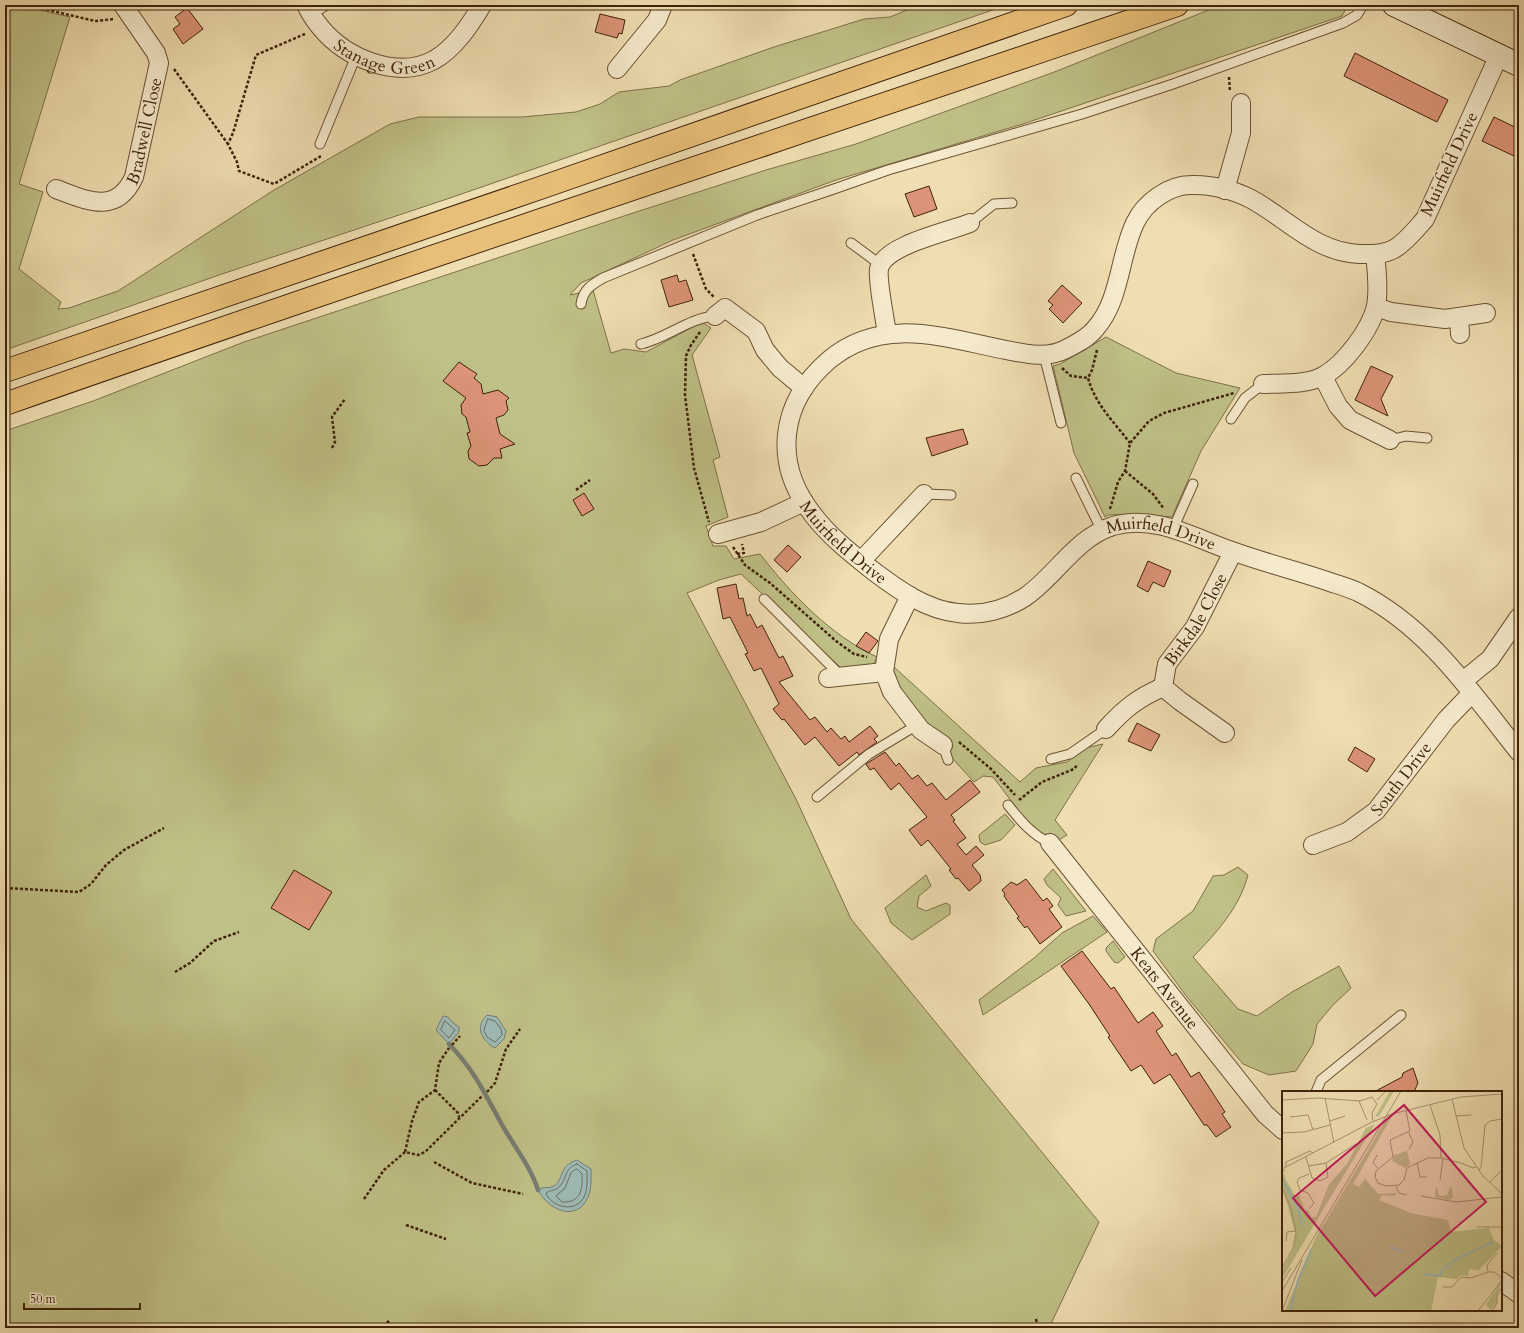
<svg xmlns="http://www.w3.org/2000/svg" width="1524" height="1333" font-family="Cardo,serif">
  <rect width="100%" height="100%" fill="#efdeb1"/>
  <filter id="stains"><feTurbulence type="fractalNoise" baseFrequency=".005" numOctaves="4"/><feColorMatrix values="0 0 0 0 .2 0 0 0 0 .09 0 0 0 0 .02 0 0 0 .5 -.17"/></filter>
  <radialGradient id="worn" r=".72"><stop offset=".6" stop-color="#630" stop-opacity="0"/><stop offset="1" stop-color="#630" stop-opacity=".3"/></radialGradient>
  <path fill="#bfc087" stroke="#7f7148" d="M5 5H37L36 9 70 17 19 184 43 192 19 269 61 302 58 309 69 308 118 291 274 190 390 124 419 117H522L576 112 600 104 619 92 669 86 680 80 774 47 864 19 890 17 919 5H1007L450 198 222 274 5 350Z
    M1221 5H1348L1342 16 1023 124 836 180 673 240 581 283 570 295 593 290 611 353 624 349 646 352 702 322 711 328 692 355 720 457 713 460 728 517 706 526 713 546H726L734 559 760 554C792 595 830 635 877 657L873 666 841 668 741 574 719 580 687 593 796 799 851 919 1099 1222 1049 1328H5V431L93 401 244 342 627 215 766 170 856 144 1057 71Z
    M1106 337 1176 373 1240 388 1201 451 1172 517 1132 514 1108 515 1105 517 1074 453 1053 366 1060 364Z
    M893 666 1020 782 1036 768 1067 762 1085 748 1103 744 1055 820 1067 835C1062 838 1059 841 1053 840 1036 838 1005 792 993 777L983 776 974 782 950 756 949 753 953 747 950 743 925 722 895 688Z
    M1005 814 1015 825 1001 840 985 845 980 842 979 835Z
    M1238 867 1248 875C1239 909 1216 933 1193 957L1238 1009 1257 1016 1292 992 1339 966 1351 988 1333 1005 1317 1024 1313 1044 1296 1071 1269 1075 1243 1064 1187 997 1153 951 1156 939 1193 911 1213 876 1224 875Z
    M1053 869 1086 911 1066 916 1058 905 1061 898 1047 885 1044 879Z
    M926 875 931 886 919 896 917 907 926 911 946 903 950 905V914L912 940 891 923 885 908Z
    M1093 916 1107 932 983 1015 979 1000 1034 958 1062 933Z
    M1113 941 1125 957 1118 963 1114 962 1106 951V948Z"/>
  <path fill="#9ebab6" stroke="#787d71" d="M487 1015 497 1017 506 1031 504 1039 495 1048C482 1041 474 1027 487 1015Z
    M443 1016 448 1017 452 1022 459 1027V1032L449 1044 436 1030Z
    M577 1160 591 1169C591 1178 592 1188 588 1197 577 1223 548 1210 538 1190 543 1186 549 1189 554 1186 564 1180 558 1166 577 1160Z"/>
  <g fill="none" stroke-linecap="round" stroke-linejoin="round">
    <path stroke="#6e6e60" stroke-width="1" d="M488 1019 495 1021 501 1029 502 1035 495 1042 487 1037 484 1031Z
      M445 1021 455 1030 449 1038 441 1030Z
      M577 1164 587 1171C587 1179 588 1189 584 1197 576 1213 552 1208 546 1193 550 1190 556 1191 560 1186 567 1178 565 1167 577 1164Z
      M577 1169 582 1174C583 1189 581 1203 562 1202L556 1196 565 1188 571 1173Z"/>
    <path stroke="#787d71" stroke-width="4.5" d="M449 1044C474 1070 484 1092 501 1123 513 1145 530 1165 538 1190"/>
  </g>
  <path fill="#dc9377" stroke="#3f2209" d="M187 8 203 29 183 44 173 29 180 24 175 17Z
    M600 14 625 20 622 34 619 33 617 38 595 32Z
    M1355 53 1448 100 1437 122 1344 76Z
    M1494 117 1519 129V146L1514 156 1482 141Z
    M929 186 937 209 914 217 905 194Z
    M677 275 679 282 686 280 693 300 669 307 661 280Z
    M1062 285 1082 303 1063 323 1049 309 1053 305 1048 301Z
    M459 362 477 374 474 378 481 384 483 394 498 390 509 398 506 401 508 410 504 415 496 418 500 434 515 444 500 449 502 458H494L487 465 479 466 469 459 468 451 471 446 467 433 470 432 466 417 462 414 461 405 466 398 443 381Z
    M1371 366 1393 376 1381 399 1388 416 1355 400Z
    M963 429 968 444 932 456 926 438Z
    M584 493 594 509 582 516 573 500Z
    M788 545 801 557 787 572 774 560Z
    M1148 561 1171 571 1164 587 1153 582 1148 592 1137 586Z
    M736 584 739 599 743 598 747 616 750 614 757 628 762 625 779 658 783 656 793 676 779 682 810 720 815 717 827 732 831 728 841 739 845 736 849 742 870 726 878 736 874 739 877 742 859 755 857 752 839 766 815 737 805 745 784 719 782 720 773 709 779 704 761 668 754 671 745 654 748 653 730 617 723 619 717 588Z
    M866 632 878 641 869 653 856 646Z
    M1137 723 1160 735 1151 751 1128 741Z
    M1355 747 1375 759 1367 772 1348 760Z
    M885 752 896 766 899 763 912 779 918 775 927 786 932 783 946 800 970 780 980 792 951 815 955 820 953 821 966 838 957 844 966 855 976 846 984 855 972 865 980 875 981 881 969 891 958 878 956 879 949 870 951 869 928 840 921 846 909 830 927 817 899 783 891 790 874 768 870 770 866 764Z
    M294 870 332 892 309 930 271 908Z
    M1026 879 1043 901 1047 898 1053 906 1049 909 1062 927 1040 944 1027 926 1025 928 1017 918 1019 917 1004 896 1005 894 1002 890 1011 882 1017 885Z
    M1082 951 1111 989 1114 987 1138 1023 1153 1012 1163 1026 1156 1031 1172 1056 1176 1053 1191 1077 1199 1072 1225 1112 1222 1114 1231 1127 1216 1137 1207 1125H1204L1170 1074 1154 1084 1141 1065 1131 1071 1108 1037 1110 1036 1089 1004 1061 966Z
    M1413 1068 1418 1083 1414 1092H1374L1402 1077 1403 1073Z"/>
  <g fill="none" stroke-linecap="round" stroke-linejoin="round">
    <g stroke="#6b5133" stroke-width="11">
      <path id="lane" d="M311 14 327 5
        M320 144 356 56
        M970 223 994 204 1012 203
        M851 243 881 265
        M581 304C583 290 591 285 603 278L757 215 834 189 888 170 1082 114 1173 84 1343 23 1357 15 1363 5
        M641 344C667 338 689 318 715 316
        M1044 355 1061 423
        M1231 419 1245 398 1263 384
        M1390 440 1406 436 1427 438
        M1076 478 1102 531
        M924 494 951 495
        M1173 529 1193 484
        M764 599 841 676
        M943 745 948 760
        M1051 759 1070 754 1106 729
        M817 797 869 754 917 725
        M1008 805C1020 820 1032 835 1050 843
        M1316 1092 1321 1080 1401 1015"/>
    </g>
    <g stroke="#6b5133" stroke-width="20">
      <g id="street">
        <path id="s1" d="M306 5C310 13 315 21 321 28 346 58 397 80 434 60 455 48 470 25 482 5"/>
        <path id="s2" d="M1499 55 1425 219C1416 229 1406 242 1394 249 1383 255 1371 254 1359 254 1315 252 1288 219 1251 199 1234 190 1210 184 1191 185 1169 185 1145 202 1135 223 1119 256 1121 300 1095 329 1088 338 1076 344 1066 349 1047 359 1026 354 1006 350 945 338 882 315 829 360 779 403 772 464 814 516 830 537 852 554 872 570 897 589 926 610 958 613 981 616 1005 610 1025 597 1056 576 1075 538 1113 526 1155 514 1194 538 1232 551 1262 562 1294 570 1324 580 1335 584 1347 587 1358 592 1427 626 1472 693 1519 752"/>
        <path d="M617 69 657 20 663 5"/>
        <path id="s3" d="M56 189C86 200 116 216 134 177L159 63 156 53 123 5"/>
        <path d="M1225 190 1241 133V103"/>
        <path d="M1376 307 1391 312 1445 319 1486 313"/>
        <path d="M715 316 725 308 756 331 765 350 780 368 804 388"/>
        <path d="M1459 317 1460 334"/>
        <path d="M887 333C885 320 877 280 879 269 884 245 948 232 970 223"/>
        <path d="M1323 377 1338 406 1350 420 1390 440"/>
        <path d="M1263 384C1281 383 1307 385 1323 376 1344 365 1371 329 1376 306 1379 290 1377 271 1375 254"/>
        <path d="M718 534 761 522 804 502"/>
        <path d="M861 561 924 494"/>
        <path d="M910 596 889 639 884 672 892 692 921 730 943 745"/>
        <path d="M828 678 884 672"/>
        <path d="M1463 681 1490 659 1519 617"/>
        <path d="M1106 729C1125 708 1138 698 1163 687"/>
        <path id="s4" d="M1225 733 1180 701 1163 687 1167 664 1195 627 1233 552"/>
        <path id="s5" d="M1050 843 1265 1114 1283 1130"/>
        <path id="s6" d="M1313 845 1347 832 1376 811 1446 720 1472 693"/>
        <path d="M1501 1281 1519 1294"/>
      </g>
    </g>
    <g stroke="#3f2209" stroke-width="24">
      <path id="secondary" d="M1394 5 1519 65"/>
    </g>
    <g stroke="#3f2209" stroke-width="24">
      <path id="highway" d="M5 371 540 188 1066 5
        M5 404C394 267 787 138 1177 5"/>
    </g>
    <path stroke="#3f2209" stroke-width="2.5" stroke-dasharray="3 2" stroke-linecap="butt" d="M27 5 95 21 114 19
      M305 34 256 55 233 133 228 144 237 162 239 171 274 184 321 156
      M174 69 228 144
      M1229 77 1230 92
      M693 254 706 289 714 297
      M700 332 691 345 686 356 685 395 694 468 709 522
      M1097 350 1092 370 1088 378C1095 404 1114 422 1130 443
      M1062 368 1071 376 1088 378
      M332 448 335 442 332 417 345 399
      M1125 471 1153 494 1164 509
      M576 490 590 480
      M1110 509 1118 482 1125 471 1130 443 1149 421 1164 413 1234 393
      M733 547 745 565 770 583 836 641 854 654 867 657
      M737 554 744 553 742 544
      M959 742 991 769 1015 795
      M1019 800 1042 782 1074 769 1078 764
      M5 888 79 892 91 884 106 865 124 850 164 828
      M175 972 190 963 214 941 239 932
      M452 1045 460 1036
      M435 1090 458 1113 459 1117
      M487 1092 495 1083 506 1049 520 1029
      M405 1152 412 1121 419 1102 435 1090 439 1063 449 1048
      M434 1162 472 1183 523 1194
      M364 1199 384 1170 405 1152 418 1155 425 1152 482 1096
      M406 1225 446 1239
      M1036 1319 1038 1328
      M387 1321 395 1328"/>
    <use href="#lane" stroke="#f5eacc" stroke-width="9"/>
    <use href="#street" stroke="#f5eacc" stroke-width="18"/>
    <use href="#secondary" stroke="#f5eacc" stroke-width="22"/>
    <use href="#highway" stroke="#e8bf78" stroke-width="22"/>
  </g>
  <g text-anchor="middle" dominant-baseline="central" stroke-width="3.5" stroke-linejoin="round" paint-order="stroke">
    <g font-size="17" fill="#3f2209" stroke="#f5eacc">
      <text stroke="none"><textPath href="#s1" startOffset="101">Stanage Green</textPath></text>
      <text stroke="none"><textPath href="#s3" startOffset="138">Bradwell Close</textPath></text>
      <text transform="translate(1449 164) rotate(-65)">Muirfield Drive</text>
      <text stroke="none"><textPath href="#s2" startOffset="1126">Muirfield Drive</textPath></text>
      <text stroke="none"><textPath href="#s2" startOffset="1497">Muirfield Drive</textPath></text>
      <text stroke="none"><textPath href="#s4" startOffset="154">Birkdale Close</textPath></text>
      <text stroke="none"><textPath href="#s6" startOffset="113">South Drive</textPath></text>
      <text stroke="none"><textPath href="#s5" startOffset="185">Keats Avenue</textPath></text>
    </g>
  </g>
  <g transform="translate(1282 1091)">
    <rect width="220" height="220" fill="#efdeb1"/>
    <path d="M108 0H112L97 25 93 26ZM110 25 71 93 77 96 83 88 96 103 115 102 113 105 100 104 97 109 129 122 166 129 169 141 207 137 212 149 220 155 197 179 187 178 186 185 179 184 175 188 156 186 149 220H3L33 148 105 27ZM93 33 39 122 0 188V179L11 159 14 144 0 95V79L4 78 1 82 5 91 14 106 17 104 23 119H26L29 126H34L47 93 65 73 84 37ZM125 60 128 73 123 77 110 70 112 64ZM154 95 157 104 161 105 165 104 168 96 170 97 171 106 167 109 153 106ZM220 190 215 203V211L208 219 204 213Z" fill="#bfc087"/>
    <path fill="none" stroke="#9ebab6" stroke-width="2" d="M0 88 16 117 20 135M108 156 123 161M141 183 158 185 160 179 174 168 211 151M8 220 16 189 30 157"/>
    <path fill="none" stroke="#a9936e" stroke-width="1" d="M43 7 52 52M170 8 182 57 201 85 220 103M0 9 36 7 78 10 90 6 95 13 90 22 91 30M95 9 104 0M77 10 85 29M148 14 158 44 159 67M124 20 128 40 108 49 111 66 94 80 93 86 96 92 104 95 117 94 122 89 125 77 146 67H159L179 72 191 77 194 76M174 25 189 24M8 26 26 24 31 39M48 30 63 25M0 42 22 41 48 34M127 58 131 51 127 42M95 64 91 72 96 77M24 66 30 87 38 90 46 86 44 72 27 75M44 72 74 53M135 72 138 86H145M4 76V71L28 60 31 62M0 78 88 32 110 23 179 6 220 3M196 79 199 77 203 34 208 30 220 28M158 89 161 68M207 92 220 79M114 95 117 102 125 104M0 97 9 117 14 142 11 157 0 177M139 105 174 111 220 106M27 118 32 112 26 102 18 99 15 91 17 87 27 83M195 136H220M4 150 5 141 14 140M206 181 205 174 215 162M0 191 9 177M161 196H170L179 186 189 187 206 181H212L220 187M0 200 119 0M0 220 20 169M196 220 220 189M210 220 215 212V204L220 196"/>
    <path fill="#c2185b" fill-opacity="0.15" stroke="#c2185b" stroke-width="2" d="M122 14 204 111 93 205 11 107Z"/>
    <rect width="220" height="220" fill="none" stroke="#3f2209" stroke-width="2"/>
  </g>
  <rect width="1524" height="1333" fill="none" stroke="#efdeb1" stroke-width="20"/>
  <rect x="6" y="6" width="1512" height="1321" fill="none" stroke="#3f2209" stroke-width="2"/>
  <rect x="10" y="10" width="1504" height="1313" fill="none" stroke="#3f2209"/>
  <path d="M24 1303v6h116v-6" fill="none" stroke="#3f2209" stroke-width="2"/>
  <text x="30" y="1303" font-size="12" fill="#3f2209" stroke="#f5eacc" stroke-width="3" paint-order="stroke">50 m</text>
  <rect width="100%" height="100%" filter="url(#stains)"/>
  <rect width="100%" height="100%" fill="url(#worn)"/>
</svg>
